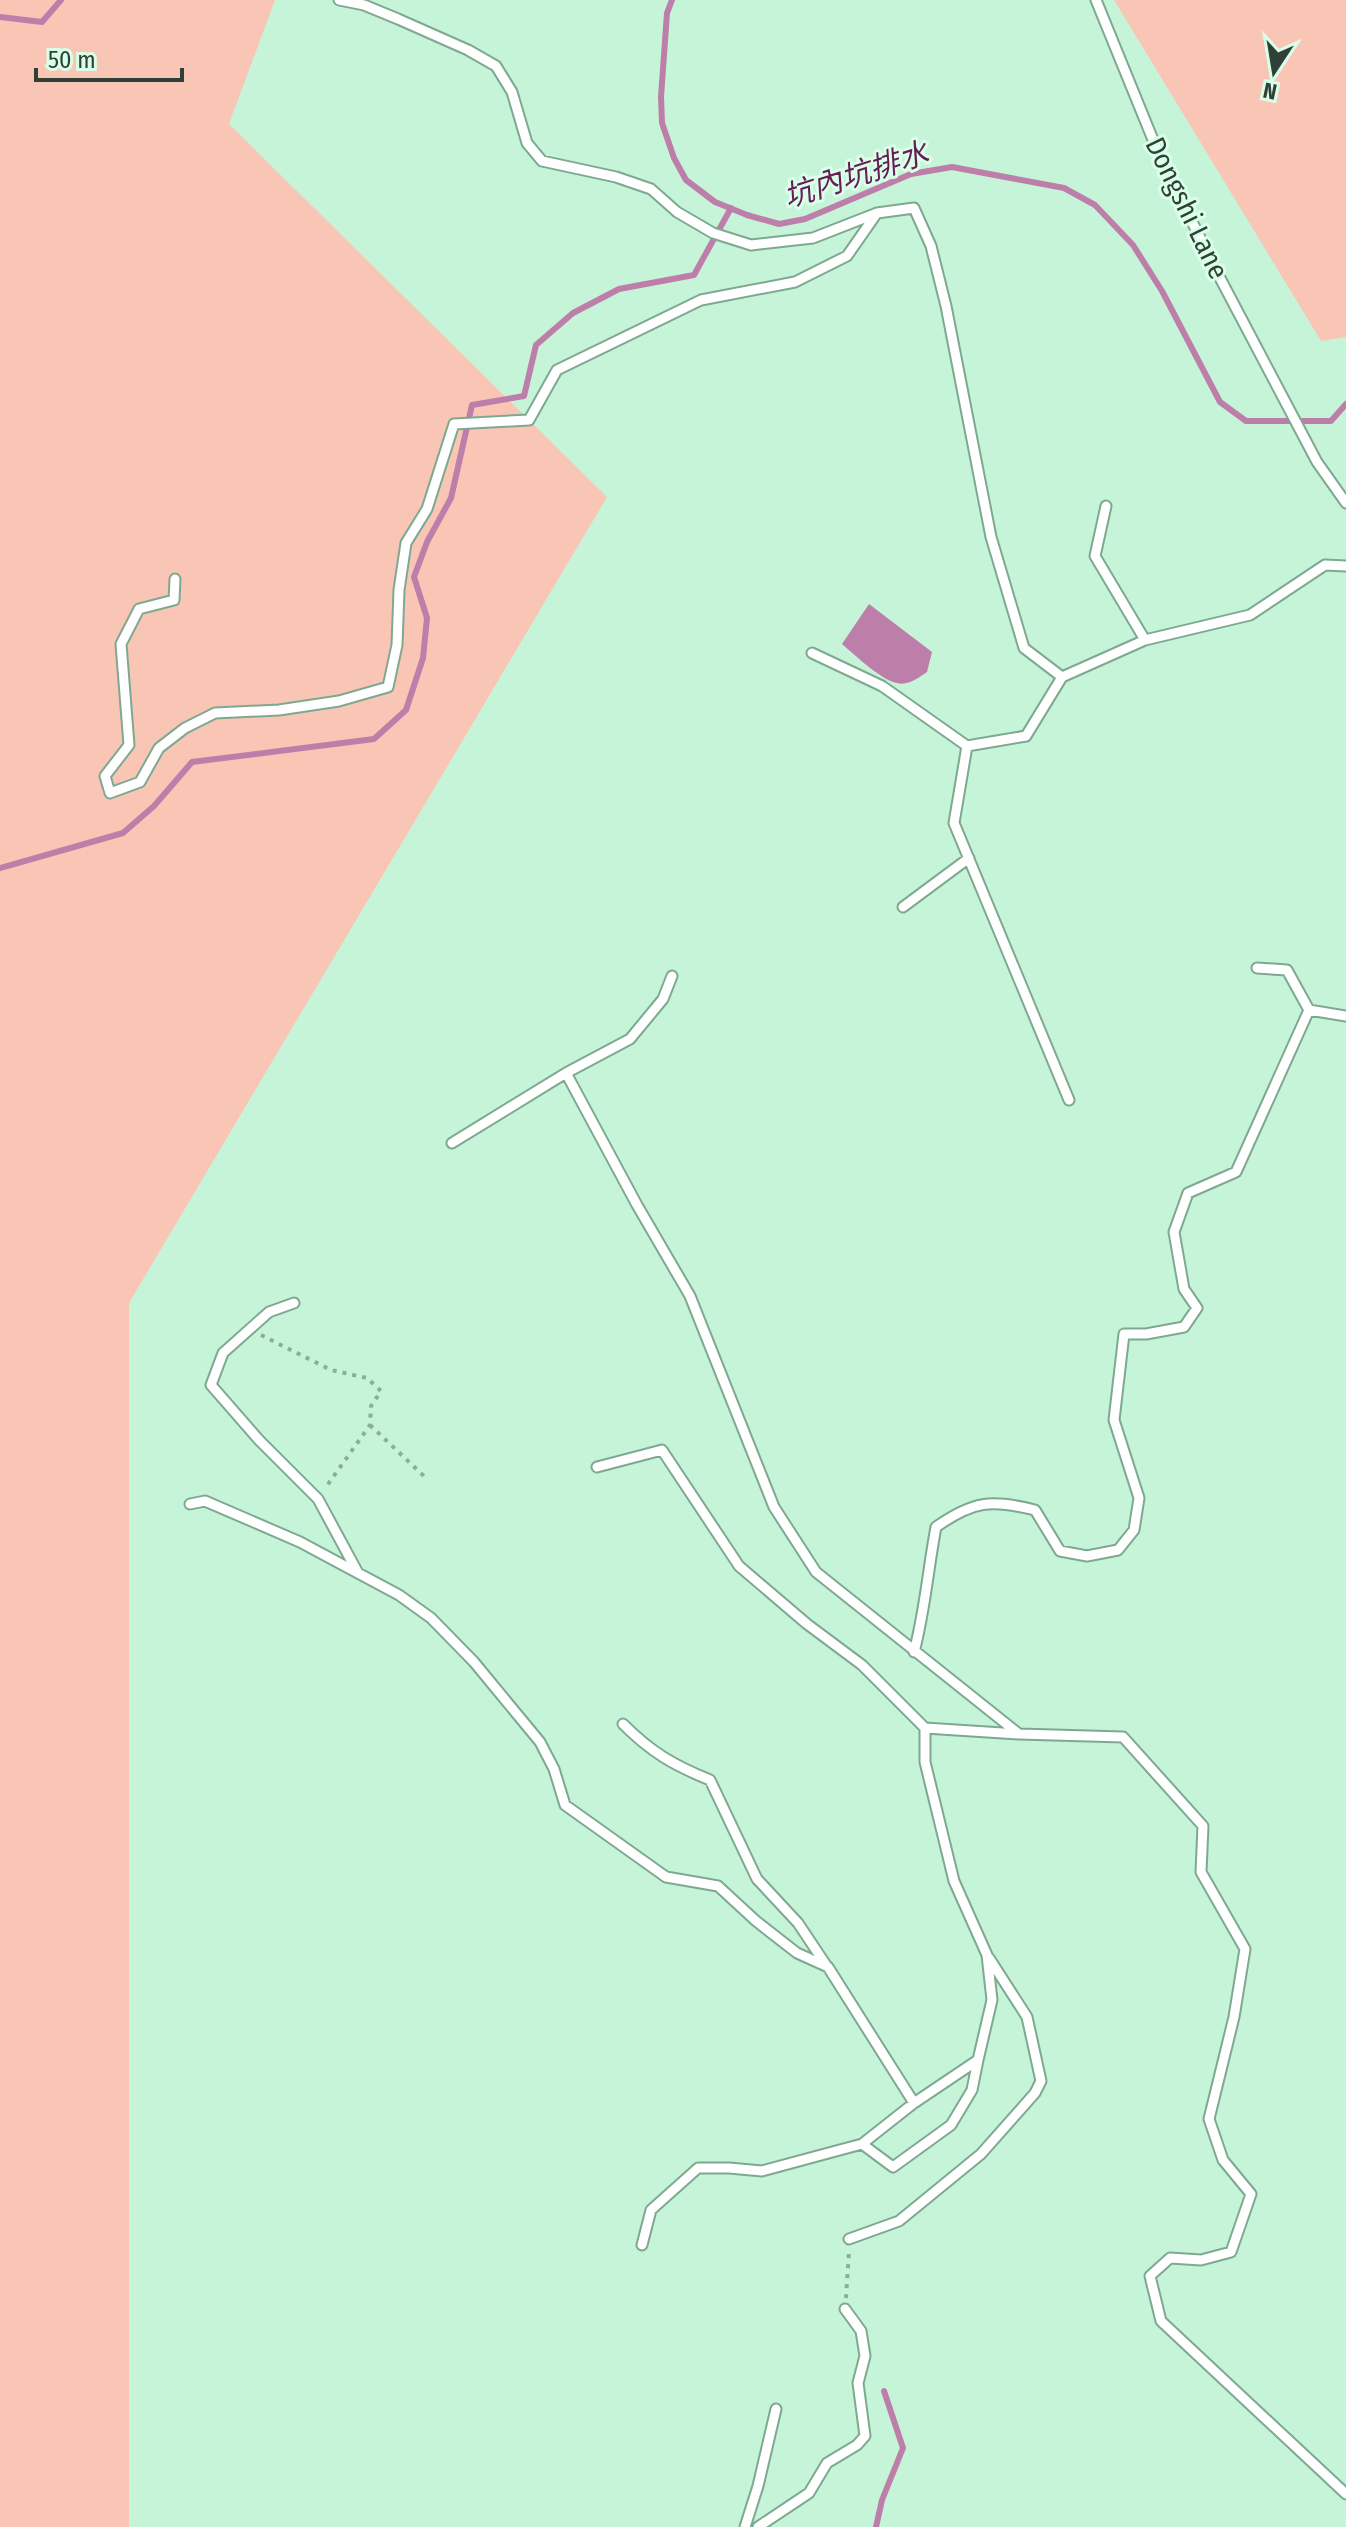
<svg xmlns="http://www.w3.org/2000/svg" width="1346" height="2527" font-family="'Fira Sans Condensed','Noto Sans TC',sans-serif">
  <rect width="100%" height="100%" fill="#c6f4d9"/>
  <path fill="#f9c6b6" d="M0 0H275L229 124 607 497 129 1303V2527H0Z
    M1114 0H1346V337L1321 341Z"/>
  <path fill="#bd7fa9" d="M869 604 932 652 927 672C918 678 908 686 897 683 881 680 855 655 842 644Z"/>
  <g fill="none" stroke-linecap="round" stroke-linejoin="round">
    <path stroke="#bd7fa9" stroke-width="6" d="M672 0 667 13 661 97 662 123 674 158 686 180 715 202 747 215 779 224 805 219 911 174 952 167 1064 188 1095 205 1133 245 1162 291 1220 402 1246 421H1331L1346 404
      M0 17 42 22 61 0
      M0 868 123 833 154 806 192 762 374 739 406 710 423 658 427 618 414 577 427 542 451 498 472 405 524 396 536 345 573 313 619 289 694 275 731 208
      M876 2527 882 2500 903 2448 884 2391"/>
    <g stroke="#7ea990" stroke-width="13">
      <path id="lane" d="M339 0 364 5 398 19 468 50 496 66 512 92 527 143 542 161 616 177 651 189 677 212 713 233 751 245 813 238 877 213
        M1096 0 1160 157 1220 278 1317 462 1346 503
        M1106 506 1095 556 1145 640
        M175 579 174 600 139 609 121 644 129 745 105 776 110 793 140 782 159 748 185 728 215 713 279 710 339 701 388 687 397 645 399 590 406 543 427 509 454 424 529 420 557 370 701 300 795 282 847 256 877 213 914 208 931 246 946 306 991 537 1024 648 1062 677
        M812 653 882 686 967 746
        M903 907 969 858
        M1257 968 1287 970 1309 1010
        M566 1073 637 1205 690 1296 774 1507 816 1572 1019 1734 1123 1737 1203 1826 1201 1872 1245 1949 1234 2017 1209 2119 1223 2160 1251 2194 1231 2252 1201 2260 1170 2258 1150 2276 1161 2321 1346 2494
        M1069 1100 954 823 967 746 1026 736 1062 677 1145 640 1250 615 1325 565 1346 566
        M452 1143 566 1073 630 1039 663 999 672 976
        M294 1303 269 1312 223 1353 211 1385 259 1440 318 1499 358 1573
        M597 1467 662 1450 739 1566 807 1624 862 1665 925 1728 1019 1734
        M190 1504 205 1501 300 1542 399 1595 431 1618 474 1662 540 1742 554 1769 565 1805 666 1877 718 1886 756 1921 797 1953 828 1967 914 2103
        M914 1652C925 1611 928 1569 936 1527 973 1501 991 1499 1035 1510L1060 1551 1087 1556 1118 1550 1134 1530 1139 1498 1114 1420 1124 1334H1146L1184 1327 1197 1308 1184 1289 1174 1232 1188 1193 1236 1172 1309 1010 1346 1016
        M623 1724C651 1752 673 1765 710 1780L757 1879 798 1923 826 1965
        M862 2144 893 2167 951 2125 972 2090 978 2060
        M849 2239 899 2221 981 2154 1035 2093 1041 2081 1027 2017 989 1958
        M642 2245 651 2210 698 2168H729L762 2171 862 2144 914 2103 978 2060 992 2000 987 1955 954 1881 925 1762V1728
        M745 2527 758 2486 776 2409
        M758 2527 809 2493 827 2463 857 2445 865 2436 858 2383 865 2356 861 2331 845 2309"/>
    </g>
    <path stroke="#8bae9a" stroke-width="4" stroke-dasharray="4 6" stroke-linecap="butt" d="M261 1335 331 1370 367 1378 381 1391 371 1406 370 1425 326 1487
      M370 1425 427 1479
      M846 2298 849 2251"/>
    <use href="#lane" stroke="#fff" stroke-width="9"/>
  </g>
  <g text-anchor="middle" dominant-baseline="central" stroke-width="6" stroke-linejoin="round" paint-order="stroke">
    <g font-size="28" fill="#2f4137" stroke="#daffe9">
      <text transform="translate(1187 208) rotate(64)">Dongshi Lane</text>
    </g>
    <g font-size="30" font-style="italic" fill="#661c54" stroke="#daffe9">
      <text transform="translate(856 175) rotate(-18)">坑內坑排水</text>
    </g>
  </g>
  <g transform="translate(1274 72) rotate(192)" stroke="#daffe9" stroke-width="6" paint-order="stroke">
  <path d="M0-6L14 30L0 20L-14 30Z" fill="#2f4137"/>
  <text y="-12" font-size="22" font-weight="bold" text-anchor="middle" fill="#2f4137">N</text>
  </g>
  <path d="M36 68v12h146v-12" fill="none" stroke="#2f4137" stroke-width="4"/>
  <text x="48" y="68" font-size="24" fill="#2f4137" stroke="#daffe9" stroke-width="6" paint-order="stroke">50 m</text>
</svg>
